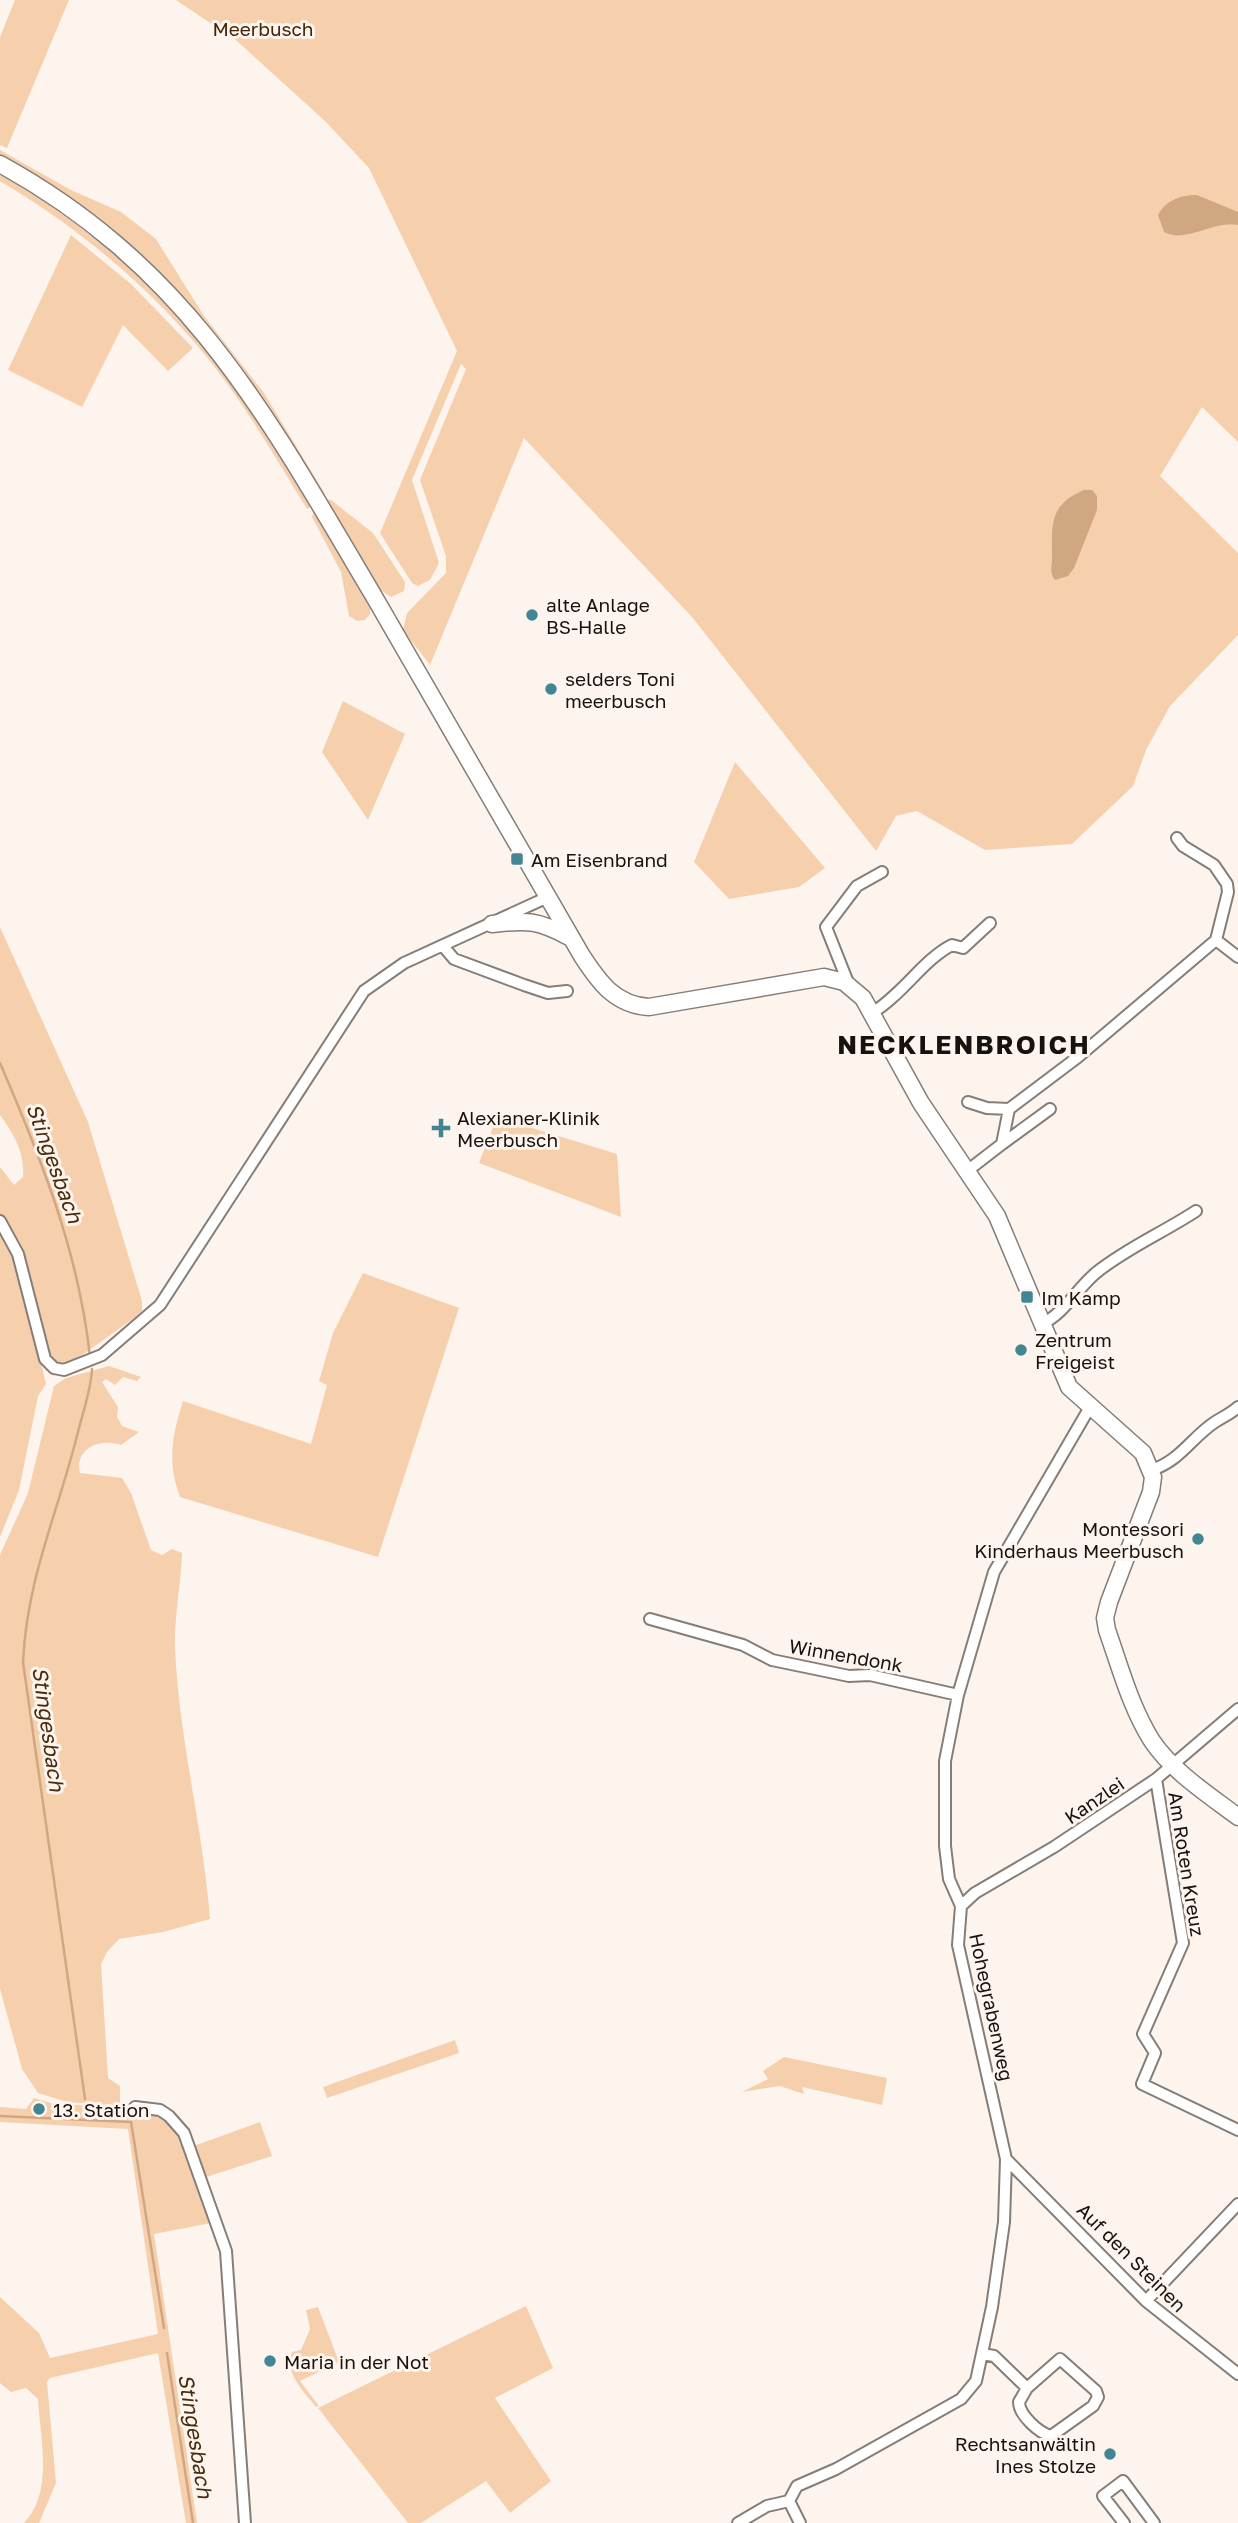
<svg xmlns="http://www.w3.org/2000/svg" width="1238" height="2523" font-family="'Golos Text',sans-serif">
  <rect width="100%" height="100%" fill="#fdf4ed"/>
  <path fill="#f6cfad" d="M15 0H69L7 148 0 145V37Z
    M176 0H1238V442L1202 407 1160 476 1238 553V635L1170 706 1146 750 1133 786 1072 844 985 850 917 811 896 816 876 851 692 617 524 438 430 665 403 630 407 613 446 573V556L420 480 466 369 461 364 412 480 439 563 430 580 418 586 412 583 380 533 457 351 369 168 326 122 237 41Z
    M0 150 71 190 121 212 156 239 204 316 264 393 325 494 322 497C290 444 260 388 221 340 160 265 84 202 0 156Z
    M0 173C77 220 144 274 203 342 245 391 279 451 312 506L307 509C279 463 252 417 220 374 161 296 84 231 0 181Z
    M71 235 131 284 193 348 168 371 123 325 82 407 8 370Z
    M324 499 331 500 373 533 405 582 404 591 391 597 379 589Z
    M314 511 370 608V614L365 620 357 621 349 616 341 572 312 517Z
    M343 701 405 734 368 820 322 752Z
    M735 762 825 868 799 887 729 899 694 862Z
    M0 927 88 1122 142 1301V1311L134 1318 53 1376 22 1253 0 1214V1167L14 1185 23 1177C25 1153 14 1134 0 1115Z
    M497 1117 617 1154 621 1217 479 1163Z
    M0 1227 8 1240 19 1273 46 1384 38 1396 19 1490 0 1537Z
    M363 1273 459 1308 378 1557 180 1497C167 1462 172 1436 183 1401L311 1444 327 1385 319 1381 333 1333Z
    M109 1366 141 1377 137 1381 123 1377 115 1385 106 1379 102 1382 118 1407 117 1417 122 1426 139 1432 121 1445C101 1438 74 1448 80 1473L122 1478 131 1493 151 1550 162 1555 172 1549 182 1553C181 1585 174 1616 175 1648 179 1739 203 1828 210 1919L163 1932 119 1939 107 1952 101 1964 108 2078 120 2086V2106L67 2102 38 2093 22 2069 0 1989V1555L28 1493 54 1386 66 1378Z
    M455 2040 459 2053 327 2098 323 2087Z
    M784 2057 887 2078 882 2105 802 2087 804 2094 780 2086 742 2092 768 2079 763 2071Z
    M34 2098 54 2104 149 2108 178 2126 216 2222 154 2234 197 2523H186L158 2353 50 2378 47 2382 56 2483 39 2523H24C54 2492 40 2438 38 2399L26 2388 11 2392 0 2383V2297L39 2333 50 2358 158 2334 128 2129 0 2122V2107L26 2109Z
    M260 2122 272 2156 203 2178 191 2147Z
    M526 2306 553 2368 495 2398 551 2481 510 2513 486 2481 421 2523H408L318 2408Z
    M318 2307 339 2362 300 2381 319 2406 316 2407C304 2392 284 2373 292 2352L301 2350 310 2329 306 2310Z"/>
  <path fill="#d1a782" d="M1197 195 1238 212V225C1213 220 1187 244 1164 232L1158 215C1166 200 1181 195 1197 195Z
    M1084 490H1092L1097 496V510L1074 568 1068 576 1055 580C1049 572 1052 567 1052 559 1052 526 1048 505 1084 490Z"/>
  <g fill="none" stroke-linecap="round" stroke-linejoin="round">
    <path stroke="#d1a782" stroke-width="2.5" d="M0 1063C41 1158 79 1253 90 1357
      M85 2099 23 1662C27 1577 58 1513 78 1432 83 1412 91 1390 92 1369
      M87 2113 88 2120
      M0 2116 131 2122 164 2328
      M167 2353 193 2523"/>
    <g stroke="#857d77" stroke-width="14">
      <path id="minor" d="M1216 940 1238 957
        M443 946 454 959 524 985 548 993 567 991
        M849 985 826 927 857 886 882 872
        M872 1013C902 995 924 959 952 945L963 948 990 923
        M968 1102 987 1108 1009 1109 1078 1057 1216 940 1228 892 1227 884 1214 865 1183 846 1177 838
        M1002 1144 1050 1109
        M967 1171 1002 1144 1009 1109
        M0 1221 18 1254 45 1359 54 1368 64 1370 102 1355 160 1305 364 991 404 963 548 897
        M1042 1324C1066 1312 1077 1288 1097 1272 1127 1248 1164 1232 1196 1211
        M1151 1470C1179 1462 1192 1437 1215 1422 1223 1417 1230 1414 1238 1407
        M650 1619 743 1645 772 1660 849 1676 870 1675 958 1695
        M1156 1779 1183 1943 1143 2034 1155 2053 1142 2084 1238 2130
        M961 1906 975 1893 1054 1847 1156 1779 1238 1709
        M135 2107 160 2110 169 2116 184 2133 226 2251 245 2523
        M1006 2159 1146 2301 1238 2374
        M1146 2301 1238 2204
        M982 2354 994 2356 1027 2388
        M1060 2359 1096 2391 1098 2397 1093 2406 1051 2436C1039 2433 1019 2415 1019 2402L1027 2388Z
        M789 2501 797 2486 836 2469 961 2399 976 2381 992 2307 1004 2222 1006 2159 958 1945 961 1906 949 1879 945 1846V1761L958 1695 994 1572 1090 1407
        M789 2501 800 2523
        M738 2523 767 2506 789 2501
        M1124 2523 1103 2496 1123 2481 1154 2523"/>
    </g>
    <g stroke="#857d77" stroke-width="19">
      <path id="secondary" d="M0 164C189 268 267 416 372 593 443 714 511 835 582 956 599 982 615 1005 649 1007L824 977 844 982 863 998 921 1103 997 1216 1069 1387 1143 1453 1153 1477 1151 1492 1109 1602 1105 1618 1107 1630C1120 1667 1131 1708 1152 1741 1173 1772 1209 1795 1238 1817
        M492 924C527 920 538 920 569 937"/>
    </g>
    <use href="#minor" stroke="#fff" stroke-width="10"/>
    <use href="#secondary" stroke="#fff" stroke-width="16"/>
  </g>
  <g fill="#428694" stroke="#fdf4ed" stroke-width="2.5">
    <circle cx="532" cy="615" r="7"/>
    <circle cx="551" cy="689" r="7"/>
    <rect x="510" y="852" width="14" height="14" rx="3.5"/>
    <path d="M437.5 1117.5h7v7h7v7h-7v7h-7v-7h-7v-7h7z"/>
    <rect x="1020" y="1290" width="14" height="14" rx="3.5"/>
    <circle cx="1021" cy="1350" r="7"/>
    <circle cx="1198" cy="1539" r="7"/>
    <circle cx="39" cy="2109" r="7"/>
    <circle cx="270" cy="2361" r="7"/>
    <circle cx="1110" cy="2454" r="7"/>
  </g>
  <g text-anchor="middle" dominant-baseline="central" stroke-width="6" stroke-linejoin="round" paint-order="stroke">
    <g font-size="19" fill="#412406" stroke="#fdf4ed">
      <text x="263" y="28">Meerbusch</text>
    </g>
    <g font-size="19" fill="#151210" stroke="#fdf4ed" text-anchor="start">
      <text x="546" y="604">alte Anlage<tspan x="546" dy="22">BS-Halle</tspan></text>
      <text x="565" y="678">selders Toni<tspan x="565" dy="22">meerbusch</tspan></text>
      <text x="531" y="859">Am Eisenbrand</text>
      <text x="457" y="1117">Alexianer-Klinik<tspan x="457" dy="22">Meerbusch</tspan></text>
      <text x="1041" y="1297">Im Kamp</text>
      <text x="1035" y="1339">Zentrum<tspan x="1035" dy="22">Freigeist</tspan></text>
      <text x="1184" y="1528" text-anchor="end">Montessori<tspan x="1184" dy="22">Kinderhaus Meerbusch</tspan></text>
      <text x="53" y="2109">13. Station</text>
      <text x="284" y="2361">Maria in der Not</text>
      <text x="1096" y="2443" text-anchor="end">Rechtsanwältin<tspan x="1096" dy="22">Ines Stolze</tspan></text>
    </g>
    <g font-size="19" fill="#151210" stroke="#fdf4ed">
      <text transform="translate(846 1655) rotate(10)">Winnendonk</text>
      <text transform="translate(1094 1800) rotate(-34)">Kanzlei</text>
      <text transform="translate(1187 1864) rotate(81)">Am Roten Kreuz</text>
      <text transform="translate(992 2007) rotate(78)">Hohegrabenweg</text>
      <text transform="translate(1132 2257) rotate(45)">Auf den Steinen</text>
    </g>
    <g font-size="21" font-style="italic" fill="#492c0e" stroke="#fdf4ed">
      <text transform="translate(55 1163) rotate(70)">Stingesbach</text>
      <text transform="translate(49 1729) rotate(82)">Stingesbach</text>
      <text transform="translate(196 2436) rotate(81)">Stingesbach</text>
    </g>
    <g font-size="26" font-weight="bold" letter-spacing="2" fill="#151210" stroke="#fdf4ed">
      <text x="964" y="1044">NECKLENBROICH</text>
    </g>
  </g>
</svg>
